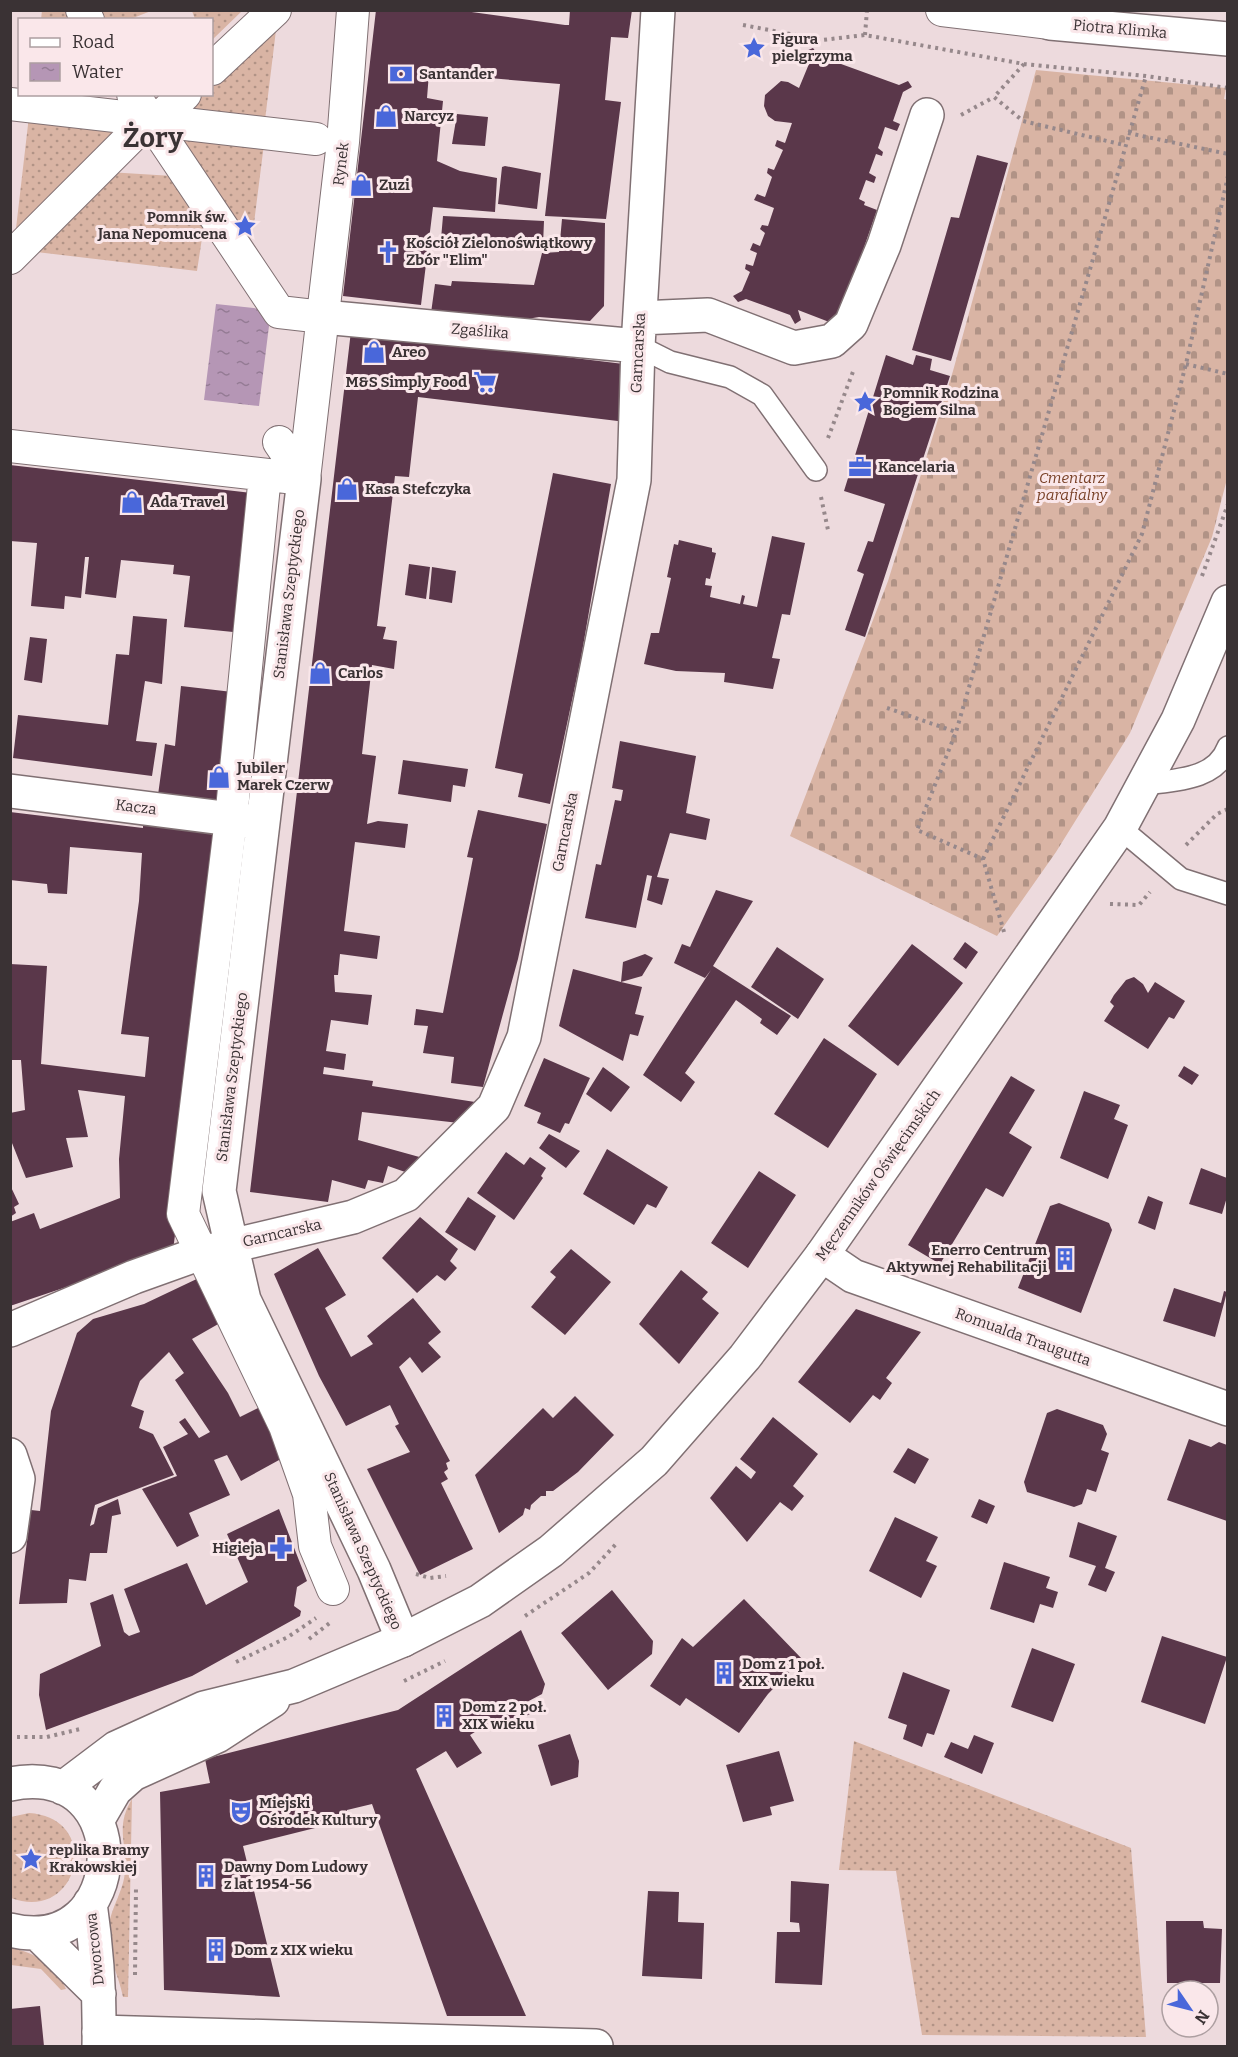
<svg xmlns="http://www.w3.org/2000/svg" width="1238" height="2057" font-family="Bitter,serif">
  <defs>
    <pattern id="grass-dots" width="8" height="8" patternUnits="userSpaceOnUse" patternTransform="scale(1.5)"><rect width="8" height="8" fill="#d9b4a4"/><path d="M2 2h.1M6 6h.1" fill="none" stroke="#b19386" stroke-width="1.8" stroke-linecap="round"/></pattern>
    <pattern id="cemetery-stones" width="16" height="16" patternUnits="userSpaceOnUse" patternTransform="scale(1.5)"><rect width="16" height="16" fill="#d9b4a4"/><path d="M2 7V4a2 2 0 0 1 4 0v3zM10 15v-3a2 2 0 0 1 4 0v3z" fill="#b19386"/></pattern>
    <pattern id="water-ripples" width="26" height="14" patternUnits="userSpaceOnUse" patternTransform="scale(1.5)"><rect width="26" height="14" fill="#b596b5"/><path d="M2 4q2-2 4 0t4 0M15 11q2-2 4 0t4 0" fill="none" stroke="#947b94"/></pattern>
  </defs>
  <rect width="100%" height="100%" fill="#eddadd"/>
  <path fill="url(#grass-dots)" d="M42 10 68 11 74 20H41Z
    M95 11H151L128 20 100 19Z
    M192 11H242L212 40V20L195 19Z
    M277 22 265 120 184 111 201 95 212 94V85Z
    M29 116 113 125 111 141 15 237Z
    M185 132 264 144 254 223 228 222 179 142Z
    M108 172 173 176 204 225 197 271 28 251Z
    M854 1741 1131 1848 1146 2037 922 2035 896 1871 839 1870Z
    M132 1799 128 1997H123C119 1976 107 1955 108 1934 108 1911 124 1892 125 1871 127 1842 115 1827 132 1799Z
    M29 1813C104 1818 79 1924 11 1898V1817Z
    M11 1948C34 1952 57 1965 66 1989L61 1990 41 1969 11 1965Z"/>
  <path fill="url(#cemetery-stones)" d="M1036 70 1226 88 1224 99 1228 100V475L1212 537 1130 733 1056 852 997 936 790 836 888 581 953 371Z"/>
  <path fill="url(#water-ripples)" d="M216 304 271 310 259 406 204 400Z"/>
  <path fill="#5a374a" d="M376 10H457L565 25H569L570 10H632L628 38 611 37 605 100 621 102 606 219 545 216 560 84 429 73 427 98 443 101 437 161 460 171 497 178 495 212 433 207 421 305 343 296Z
    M813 48 819 56 899 85 908 81 912 87 903 92 893 121 900 124 897 131 885 127 878 148 883 152 882 156 876 154 869 173 876 177 874 183 866 180 859 199 865 202 864 205 877 210 837 325 798 310 801 320 795 324 790 315 746 299 738 302 733 296 742 291 750 272 745 269 746 264 753 266 757 253 750 250 753 243 760 246 765 233 760 229 762 225 768 226 774 208 754 200 757 194 765 197 772 177 767 173 768 168 774 170 783 150 775 146 777 140 785 143 792 123 775 121 768 116 764 106 765 95 781 81 788 82 799 88 811 59 806 51Z
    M457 114 488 117 485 146 452 144Z
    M977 155 1008 163 951 361 912 350 951 217 959 218Z
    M505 166 541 173 537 209 498 204 502 167Z
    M443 216 544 221 543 245 441 239Z
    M562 219 605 223 604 306 590 321 539 317 515 321 431 313 435 284 451 286 452 281 534 285 542 253 559 252Z
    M351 331 632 365 626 422 418 397 409 477 395 476 377 626 386 627 383 639 397 641 394 669 372 665 362 754 376 756 367 824 378 821 408 824 405 848 355 842 344 931 380 936 377 959 340 954 338 975H334L335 992 372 995 368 1025 331 1020 326 1051 346 1054 344 1070 324 1067 323 1074 373 1081 372 1086 475 1102 459 1123 362 1112 358 1140 423 1158 408 1173 388 1166 383 1183 368 1180 365 1189 332 1180 328 1202 250 1192Z
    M886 355 913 365 916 355 932 359 930 370 950 376 865 637 845 630 864 574 857 571 868 541 873 542 885 504 844 491Z
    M10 465 260 494 243 633 184 627 190 576 173 574 174 565 121 560 116 598 85 594 89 557H85L81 598 65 596 64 609 31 606 37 543 10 541Z
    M553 473 611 484 581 658 550 804 518 797 523 774 495 768Z
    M772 536 805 543 790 615 782 614 772 658 780 659 773 689 724 682 725 673 676 671 644 664 651 633H659L671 578 667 577 674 544 678 545 679 540 712 548V552L716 553 710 579 706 578 705 585 712 586 710 597 740 604 742 595 745 596 743 604 757 607Z
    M409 564 430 567 426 599 405 595Z
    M432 567 456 571 452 603 429 599Z
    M133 616 167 619 162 684 145 681 136 741 157 743 152 776 13 758 18 715 108 725 116 654 129 655Z
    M30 637 47 639 42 683 24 680Z
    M181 686 241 693 228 804 158 795 165 744 175 746Z
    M620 741 696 756 686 813 710 819 706 840 670 833 657 877 669 879 662 905 647 900 652 876 647 875 636 928 585 918 596 864 601 865 615 800 621 801 623 790 612 788Z
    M403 760 468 769 465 787 453 785 451 802 398 794Z
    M478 810 547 824 518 959 483 1087 451 1083 454 1057 423 1053 428 1026 414 1025 416 1009 443 1013 473 858 467 857Z
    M10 812 143 828V824L224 836 173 1251 10 1306V1222L34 1213 40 1229 120 1198 119 1159 125 1096 78 1090 88 1137 66 1138 73 1167 26 1178 10 1138V1113L25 1110 21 1060H10V964L47 966 41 1064 145 1077 149 1037 121 1034 139 901 142 853 70 847 67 894 48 893 47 884 10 880Z
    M716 890 753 901 713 966 791 1016 777 1035 760 1023 762 1019 736 1000 685 1073 695 1082 681 1102 643 1075 711 970 705 978 674 963 682 944 690 947Z
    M965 942 978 952 966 969 953 959Z
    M912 944 963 983 898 1066 848 1026Z
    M777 947 824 979 798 1019 751 987Z
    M645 954 653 958 642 976 621 982 642 987 635 1014 644 1016 638 1036 630 1034 623 1061 559 1026 573 969 621 982 623 962Z
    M1134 977 1143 984 1148 993 1155 982 1185 1001 1174 1019 1169 1017 1148 1049 1104 1021 1114 1006 1110 1002 1114 995 1126 980Z
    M824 1038 877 1074 828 1148 774 1114Z
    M544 1058 590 1078 569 1124 565 1123 560 1133 537 1123 541 1113 524 1106Z
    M1184 1066 1199 1075 1192 1085 1178 1076Z
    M603 1067 630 1087 611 1112 586 1094Z
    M1011 1076 1035 1090 1009 1133 1032 1147 1003 1197 986 1188 940 1264 908 1245Z
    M1084 1091 1120 1105 1114 1119 1128 1125 1108 1179 1060 1158Z
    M549 1134 580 1151 566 1168 539 1148Z
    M607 1149 668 1187 656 1208 647 1204 634 1225 583 1194Z
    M506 1152 524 1165 530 1157 546 1168 541 1176 543 1178 514 1220 477 1193Z
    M1201 1168 1227 1178V1197L1222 1214 1189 1204Z
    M759 1171 796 1195 748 1268 711 1243Z
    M10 1185 19 1204 14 1207 16 1213 10 1217Z
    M1148 1196 1163 1202 1155 1230 1138 1223Z
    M468 1197 496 1216 475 1251 445 1232Z
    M1059 1203 1109 1223 1112 1230 1081 1313 1018 1288 1050 1206Z
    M420 1217 458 1249 450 1261 457 1268 445 1281 437 1275 417 1293 382 1258Z
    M318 1248 346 1295 325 1308 351 1357 373 1344 367 1336 413 1298 441 1332 428 1343 441 1357 422 1373 410 1357 399 1367 450 1461 446 1463 448 1469 444 1472 448 1479 441 1483 473 1549 420 1575 367 1469 410 1452 395 1426 399 1424 390 1405 346 1426 319 1376 274 1274Z
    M571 1249 611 1282 565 1335 531 1307 556 1277 550 1272Z
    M681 1270 708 1292 702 1299 719 1313 679 1364 639 1324Z
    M203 1276 227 1319 192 1339 228 1393 240 1417 268 1403 290 1454 241 1481 227 1455 214 1460 230 1495 189 1513 199 1536 177 1547 142 1489 177 1476 163 1447 188 1434 179 1422 185 1418 199 1438 210 1432 175 1380 184 1373 169 1352 140 1381 131 1406 144 1411 139 1428 153 1434 174 1475 95 1505 90 1526 94 1524 98 1508 118 1499 121 1514 112 1516 107 1553H90L86 1581 69 1579 67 1603 19 1604 31 1510 40 1511 51 1411 77 1333 93 1319 144 1304Z
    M1174 1288 1221 1303 1224 1291 1227 1292 1215 1337 1163 1321Z
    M856 1309 921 1332 886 1378 892 1383 880 1400 873 1395 850 1423 798 1382Z
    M575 1396 614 1435 578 1472 553 1491H546V1496H541L531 1505 530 1510 525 1508 523 1515 499 1533 475 1475 543 1408 553 1418Z
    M1057 1409 1103 1425 1107 1434 1101 1450 1109 1453 1096 1492 1087 1489 1082 1504 1074 1507 1027 1492 1024 1482 1047 1413Z
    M773 1417 818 1454 793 1486 804 1496 792 1511 780 1502 747 1542 710 1498 736 1466 751 1479 756 1472 740 1459Z
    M1189 1439 1211 1447 1219 1442 1227 1445V1521L1167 1500Z
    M908 1448 929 1459 915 1484 893 1472Z
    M979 1499 995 1506 987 1524 971 1517Z
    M279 1509 307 1581 297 1587 294 1606 301 1611 300 1616 192 1676 46 1730 39 1695 40 1674 101 1646 90 1603 113 1594 124 1632 129 1636 140 1632 124 1589 187 1563 206 1605 248 1582 227 1534Z
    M895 1517 938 1537 926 1561 937 1566 921 1598 869 1571Z
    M1078 1522 1117 1536 1105 1568 1115 1572 1106 1592 1088 1585 1096 1566 1069 1557Z
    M1004 1562 1050 1577 1046 1588 1058 1592 1053 1608 1040 1604 1034 1623 990 1609Z
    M612 1590 653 1641 652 1654 608 1690 561 1633Z
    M744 1599 802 1659 768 1694 739 1733 686 1698 680 1706 650 1686 682 1638 693 1647Z
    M521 1630 545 1684 542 1694 525 1703 530 1714 495 1731 491 1722 470 1735 482 1753 457 1768 446 1751 416 1769 526 2016H447L372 1804 347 1810V1820L243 1846 280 1997 164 1990 160 1792 210 1783 205 1759 398 1710Z
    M1162 1636 1227 1657 1205 1724 1141 1702Z
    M1032 1648 1075 1664 1053 1722 1011 1707Z
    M903 1672 950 1690 934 1735 927 1733 922 1747 903 1739 907 1725 888 1718Z
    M570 1734 579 1761 578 1777 551 1786 538 1745Z
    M974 1735 994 1743 982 1774 944 1757 951 1742 968 1749Z
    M779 1751 794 1801 770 1807 772 1815 743 1822 726 1765Z
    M791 1881 829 1884 822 1985 775 1983 777 1932H800L799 1923 790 1922Z
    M648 1891 679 1892 678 1922 704 1923 702 1979 642 1976Z
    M1166 1921H1203L1204 1928 1222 1929 1220 1983H1167Z
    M40 2006 44 2046H10V2009Z"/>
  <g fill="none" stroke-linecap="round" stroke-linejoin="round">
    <g stroke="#807073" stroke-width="24">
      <path id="service" d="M638 346 670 362 730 377 762 395 816 470
        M1145 784C1175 780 1216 780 1228 747
        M1120 828 1181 879 1228 894"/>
    </g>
    <g stroke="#807073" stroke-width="34">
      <path id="pedestrian" d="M82 10 88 20
        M942 10 1050 23
        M212 69 275 10
        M133 94 279 312 323 317
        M10 104 316 139
        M156 121 185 94
        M10 258 148 120
        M279 442 304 479
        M10 446 304 479 343 142 353 10
        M265 475 231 819 183 1214 285 1426 309 1494 315 1546 333 1589"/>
    </g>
    <g stroke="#807073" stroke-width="36">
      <path id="minor" d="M1050 23 1228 39
        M323 317 638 346
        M640 318 708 315 794 348 832 341 851 324 858 307 884 245 927 115
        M304 479 219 1191 244 1300 374 1570 403 1640
        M10 791 262 823
        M822 1255 853 1276 1228 1409
        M10 1330 134 1277 201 1253 353 1217 406 1195 494 1107 524 1037 634 480 638 346 658 10
        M10 1455 18 1479 10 1536
        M99 2032 596 2046"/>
    </g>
    <g stroke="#807073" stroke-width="36">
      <path id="tertiary" d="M10 1784C140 1758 131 1960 10 1930
        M63 1788 116 1748 204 1708 294 1686 403 1640 480 1601 551 1551 654 1461 745 1357 822 1255 1120 828 1178 720 1228 602
        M97 1821 115 1790 133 1774 217 1736 273 1700
        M90 1903C97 1951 100 1998 99 2046
        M37 1933 99 1994"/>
    </g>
    <path stroke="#96888b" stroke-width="4" stroke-dasharray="3 4.5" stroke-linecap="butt" d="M743 25 822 40 865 35 1024 64 1146 76 1228 88
      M865 35 867 10
      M1024 64 994 97 1023 121 1124 145
      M961 115 994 97
      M1128 133 1228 154
      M1186 364 1228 374
      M828 438 854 369
      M821 497 828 530
      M1202 576 1228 504
      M887 708 956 732
      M1186 845 1217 814 1228 809
      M983 859 1142 534 1186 364 1228 176
      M1110 904 1139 905 1150 892
      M1004 932 983 859 917 830 956 732 1146 76
      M416 1574 430 1578 446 1576
      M525 1616 589 1573 617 1543
      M309 1639 331 1622
      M236 1662 288 1637 316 1618
      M404 1681 445 1661
      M17 1737H47L80 1729
      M135 1975 136 1887"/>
    <use href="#service" stroke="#fff" stroke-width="21"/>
    <use href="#pedestrian" stroke="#fff" stroke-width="32"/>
    <use href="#minor" stroke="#fff" stroke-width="33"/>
    <use href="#tertiary" stroke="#fff" stroke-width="33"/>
  </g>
  <defs>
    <g id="sight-bare" transform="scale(1.8)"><path d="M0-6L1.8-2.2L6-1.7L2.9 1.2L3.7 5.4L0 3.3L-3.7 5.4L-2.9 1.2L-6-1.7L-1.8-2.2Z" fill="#4967da" stroke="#fae7ea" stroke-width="2.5" paint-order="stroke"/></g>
    <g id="bank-bare" transform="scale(1.8)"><path d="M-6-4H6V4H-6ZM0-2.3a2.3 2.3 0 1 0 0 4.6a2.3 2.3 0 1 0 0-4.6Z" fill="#4967da" stroke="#fae7ea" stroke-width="2.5" paint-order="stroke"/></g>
    <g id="shop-bare" transform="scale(1.8)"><path d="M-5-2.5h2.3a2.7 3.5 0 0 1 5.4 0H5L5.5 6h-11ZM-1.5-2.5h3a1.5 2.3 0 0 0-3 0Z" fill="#4967da" stroke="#fae7ea" stroke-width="2.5" paint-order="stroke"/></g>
    <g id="church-bare" transform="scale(1.8)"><path d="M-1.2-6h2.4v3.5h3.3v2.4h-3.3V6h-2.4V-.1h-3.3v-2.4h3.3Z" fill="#4967da" stroke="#fae7ea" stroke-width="2.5" paint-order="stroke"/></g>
    <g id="supermarket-bare" transform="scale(1.8)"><path d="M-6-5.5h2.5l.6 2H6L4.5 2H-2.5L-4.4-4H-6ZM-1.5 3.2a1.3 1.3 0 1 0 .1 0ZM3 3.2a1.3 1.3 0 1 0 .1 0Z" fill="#4967da" stroke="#fae7ea" stroke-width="2.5" paint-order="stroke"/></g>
    <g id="office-bare" transform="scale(1.8)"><path d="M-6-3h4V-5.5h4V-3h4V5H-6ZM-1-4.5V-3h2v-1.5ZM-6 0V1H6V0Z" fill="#4967da" stroke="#fae7ea" stroke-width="2.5" paint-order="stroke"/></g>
    <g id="building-bare" transform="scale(1.8)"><path d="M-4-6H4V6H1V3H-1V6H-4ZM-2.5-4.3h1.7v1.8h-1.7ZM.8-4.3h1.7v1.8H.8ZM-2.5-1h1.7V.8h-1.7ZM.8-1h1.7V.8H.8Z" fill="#4967da" stroke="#fae7ea" stroke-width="2.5" paint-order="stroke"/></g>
    <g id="pharmacy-bare" transform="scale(1.8)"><path d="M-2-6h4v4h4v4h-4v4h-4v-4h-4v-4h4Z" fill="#4967da" stroke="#fae7ea" stroke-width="2.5" paint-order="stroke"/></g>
    <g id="theatre-bare" transform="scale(1.8)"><path d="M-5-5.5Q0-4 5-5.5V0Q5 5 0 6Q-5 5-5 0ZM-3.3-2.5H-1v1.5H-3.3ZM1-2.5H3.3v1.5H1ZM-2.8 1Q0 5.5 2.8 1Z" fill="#4967da" stroke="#fae7ea" stroke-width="2.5" paint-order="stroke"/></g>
  </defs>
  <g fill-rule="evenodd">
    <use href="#sight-bare" x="754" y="48"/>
    <use href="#bank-bare" x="401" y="74"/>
    <use href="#shop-bare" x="386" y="116"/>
    <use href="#shop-bare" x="361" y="185"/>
    <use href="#sight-bare" x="245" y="226"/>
    <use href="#church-bare" x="388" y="252"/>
    <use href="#shop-bare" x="374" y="352"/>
    <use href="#supermarket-bare" x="485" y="382"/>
    <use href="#sight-bare" x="865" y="402"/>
    <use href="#office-bare" x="860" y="467"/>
    <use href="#shop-bare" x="347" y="489"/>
    <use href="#shop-bare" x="132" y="502"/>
    <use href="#shop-bare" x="320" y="673"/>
    <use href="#shop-bare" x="219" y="777"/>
    <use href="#building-bare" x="1065" y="1259"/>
    <use href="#pharmacy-bare" x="281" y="1548"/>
    <use href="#building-bare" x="724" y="1673"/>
    <use href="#building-bare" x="444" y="1716"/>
    <use href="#theatre-bare" x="241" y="1812"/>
    <use href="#sight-bare" x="31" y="1859"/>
    <use href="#building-bare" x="206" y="1876"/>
    <use href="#building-bare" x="216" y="1950"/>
  </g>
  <g text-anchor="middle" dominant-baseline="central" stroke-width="6" stroke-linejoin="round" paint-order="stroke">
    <g font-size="15" fill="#3a3234" stroke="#fae7ea">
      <text transform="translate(1120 29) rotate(5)">Piotra Klimka</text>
      <text transform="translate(341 164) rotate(-83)">Rynek</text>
      <text transform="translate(480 331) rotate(5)">Zgaślika</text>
      <text transform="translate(638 353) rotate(-87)">Garncarska</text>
      <text transform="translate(289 594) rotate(-83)">Stanisława Szeptyckiego</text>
      <text transform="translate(136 807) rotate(7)">Kacza</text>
      <text transform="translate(565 832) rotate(-79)">Garncarska</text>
      <text transform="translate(232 1077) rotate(-83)">Stanisława Szeptyckiego</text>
      <text transform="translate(878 1175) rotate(-55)">Męczenników Oświęcimskich</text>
      <text transform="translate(282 1233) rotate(-13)">Garncarska</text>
      <text transform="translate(1023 1337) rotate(20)">Romualda Traugutta</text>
      <text transform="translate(363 1551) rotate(66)">Stanisława Szeptyckiego</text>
      <text transform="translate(95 1949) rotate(-96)">Dworcowa</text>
    </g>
    <g font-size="15" font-weight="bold" fill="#3a3234" stroke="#fae7ea" text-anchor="start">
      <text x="772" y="39">Figura<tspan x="772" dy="17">pielgrzyma</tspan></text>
      <text x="419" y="74">Santander</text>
      <text x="404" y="116">Narcyz</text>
      <text x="379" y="185">Zuzi</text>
      <text x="227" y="217" text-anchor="end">Pomnik św.<tspan x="227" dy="17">Jana Nepomucena</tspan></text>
      <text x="406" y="243">Kościół Zielonoświątkowy<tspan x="406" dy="17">Zbór "Elim"</tspan></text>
      <text x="392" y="352">Areo</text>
      <text x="467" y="382" text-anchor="end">M&amp;S Simply Food</text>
      <text x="883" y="393">Pomnik Rodzina<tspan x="883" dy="17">Bogiem Silna</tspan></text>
      <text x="878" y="467">Kancelaria</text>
      <text x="365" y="489">Kasa Stefczyka</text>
      <text x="150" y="502">Ada Travel</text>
      <text x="338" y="673">Carlos</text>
      <text x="237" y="768">Jubiler<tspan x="237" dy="17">Marek Czerw</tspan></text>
      <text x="1047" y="1250" text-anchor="end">Enerro Centrum<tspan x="1047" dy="17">Aktywnej Rehabilitacji</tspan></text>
      <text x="263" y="1548" text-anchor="end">Higieja</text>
      <text x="742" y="1664">Dom z 1 poł.<tspan x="742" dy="17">XIX wieku</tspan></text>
      <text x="462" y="1707">Dom z 2 poł.<tspan x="462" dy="17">XIX wieku</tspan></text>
      <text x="259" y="1803">Miejski<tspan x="259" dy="17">Ośrodek Kultury</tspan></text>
      <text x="49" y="1850">replika Bramy<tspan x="49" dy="17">Krakowskiej</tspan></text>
      <text x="224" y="1867">Dawny Dom Ludowy<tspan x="224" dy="17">z lat 1954-56</tspan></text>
      <text x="234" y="1950">Dom z XIX wieku</text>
    </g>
    <g font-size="15" font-style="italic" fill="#794127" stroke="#fae7ea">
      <text x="1072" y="478">Cmentarz<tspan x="1072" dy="17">parafialny</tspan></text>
    </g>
    <g font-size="27" font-weight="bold" fill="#3a3234" stroke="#fae7ea">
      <text x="153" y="138">Żory</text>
    </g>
  </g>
  <rect width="1238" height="2057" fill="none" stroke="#3a3234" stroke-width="24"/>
  <rect x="18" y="18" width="195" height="78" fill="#fae7ea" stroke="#ad9fa1" stroke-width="1.5"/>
  <rect x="30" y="38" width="30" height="9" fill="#ffffff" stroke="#ad9fa1" stroke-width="1.5"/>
  <text x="72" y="48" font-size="18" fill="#3a3234">Road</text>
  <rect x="30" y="63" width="30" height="18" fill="url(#water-ripples)" stroke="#ad9fa1" stroke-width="1.5"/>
  <text x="72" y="78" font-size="18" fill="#3a3234">Water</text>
  <g transform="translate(1190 2009) rotate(125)"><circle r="28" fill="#fae7ea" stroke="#ad9fa1" stroke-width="1.5"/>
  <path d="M0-4.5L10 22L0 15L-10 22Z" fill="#4967da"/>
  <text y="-9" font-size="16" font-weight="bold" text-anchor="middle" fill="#3a3234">N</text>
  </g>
</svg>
